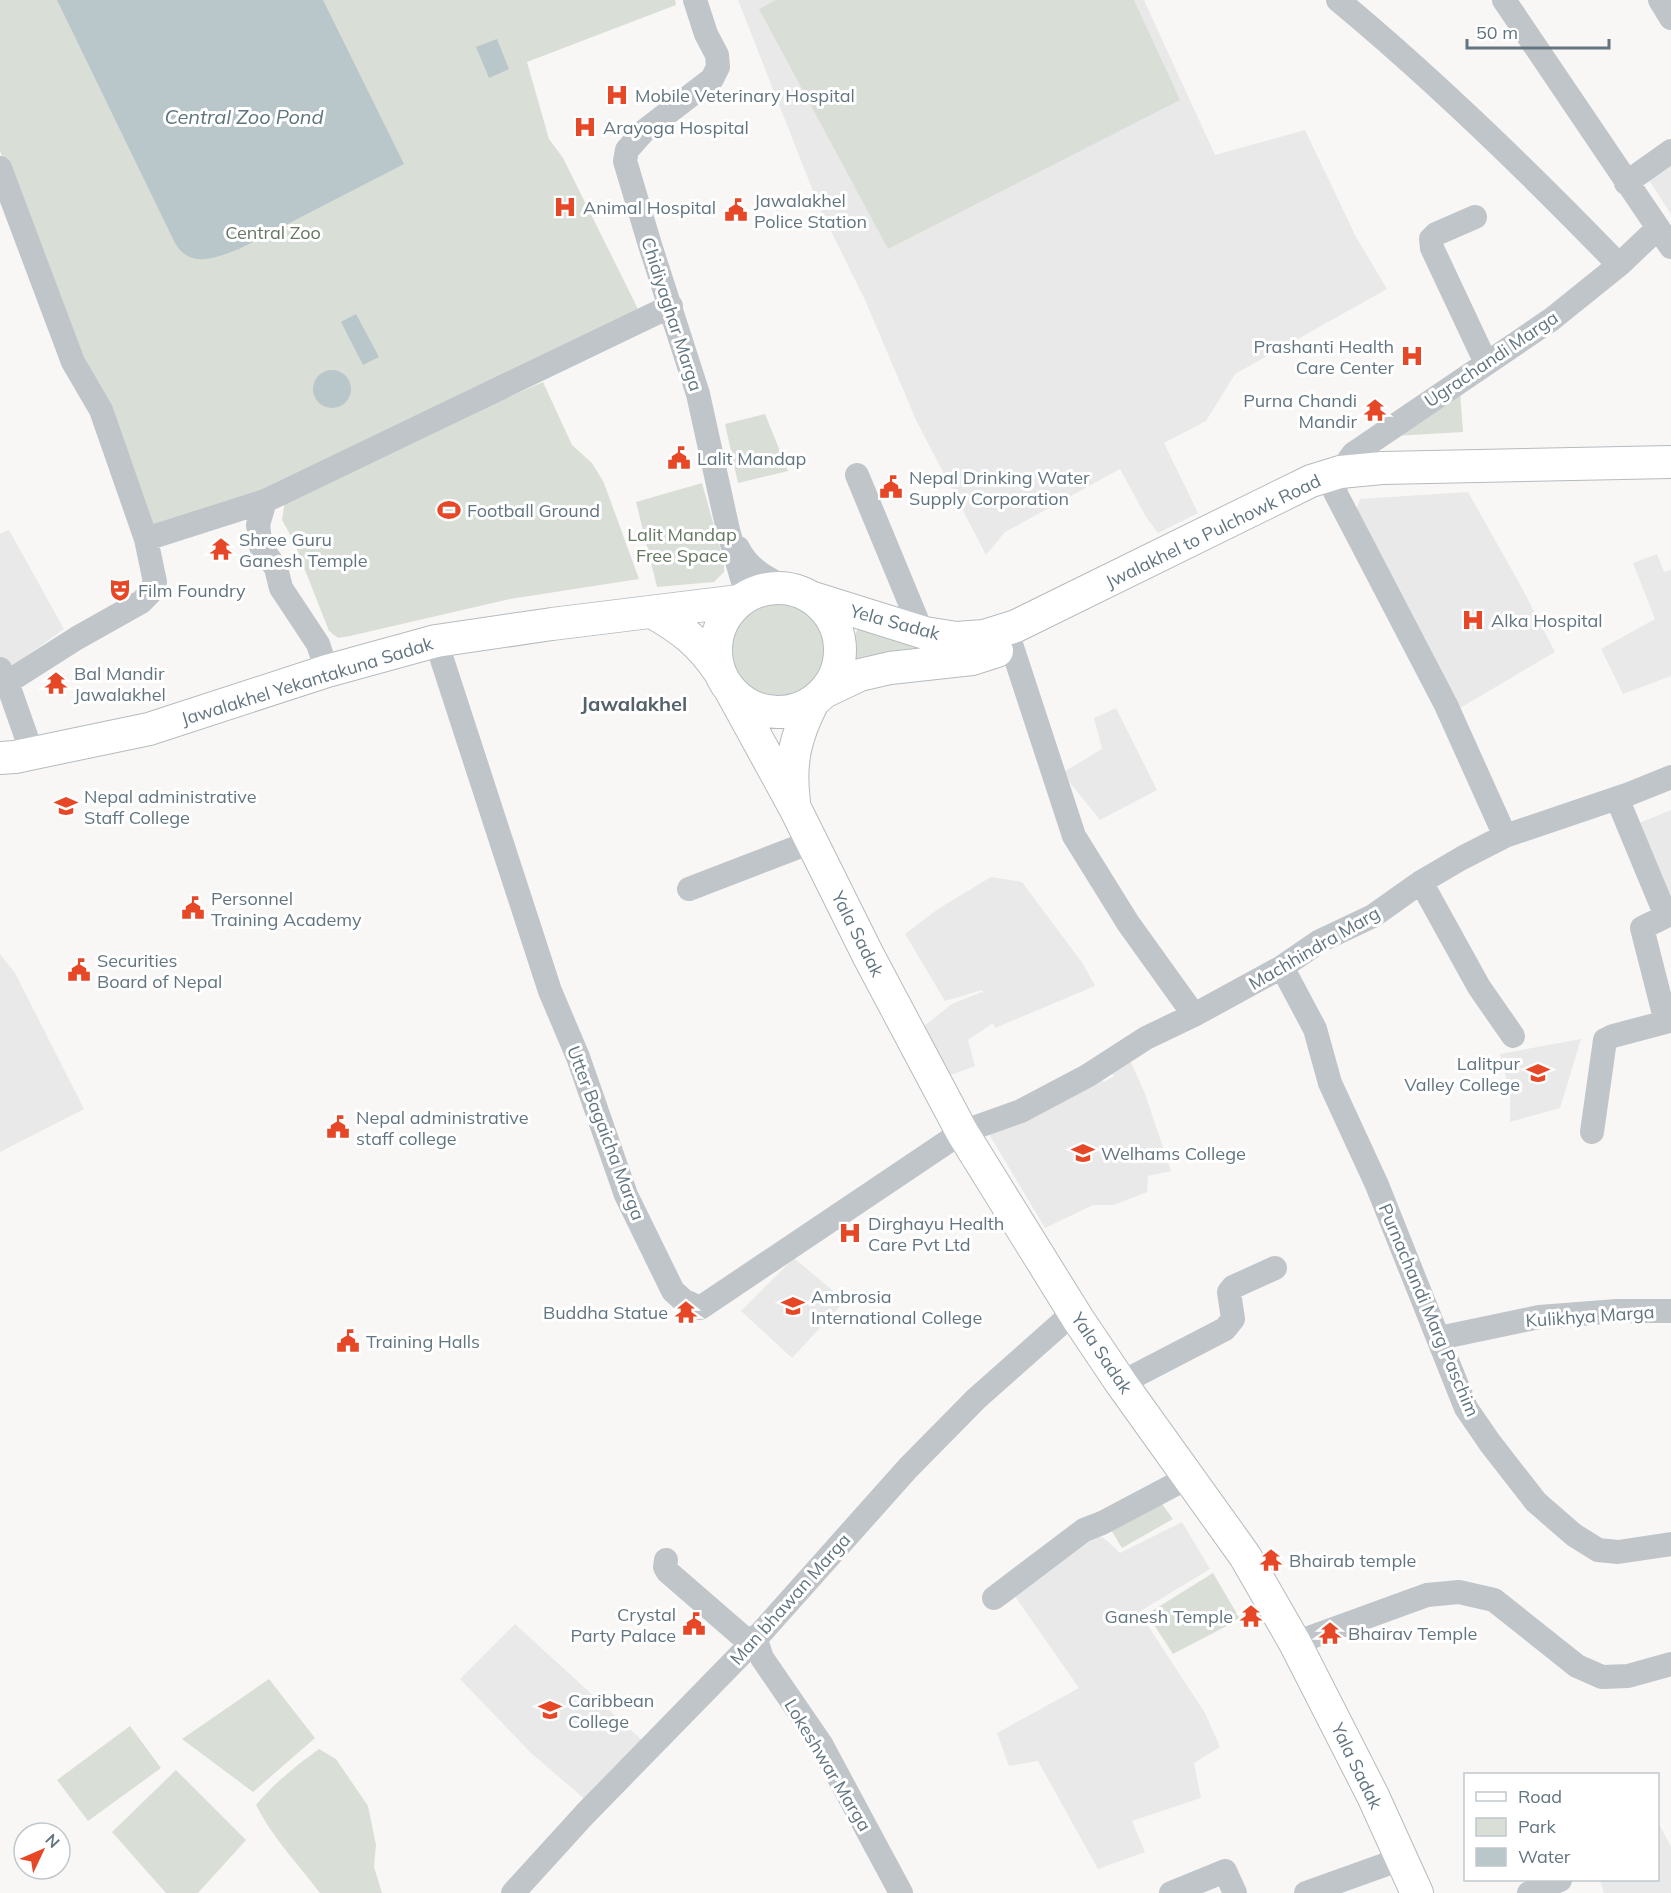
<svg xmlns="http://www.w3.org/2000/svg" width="1671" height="1893" font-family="Mulish,sans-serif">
  <rect width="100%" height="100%" fill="#f8f7f5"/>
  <path fill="#e8e9e8" d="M738 0H1144L1215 155 1305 130 1356 237 1387 289 1235 374 1206 421 1164 443 1198 513 1158 533 1146 517 1120 469 1005 532 986 555 916 420 865 300 820 209Z
    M1671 157V214L1647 177Z
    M1468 492 1522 588 1555 652 1455 711 1356 510 1360 499Z
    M9 530 64 629 0 675V534Z
    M1657 554 1664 572 1671 570V676L1623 694 1601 649 1655 619 1633 563Z
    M1116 708 1157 790 1100 820 1062 773 1102 749 1094 718Z
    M1671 810V906L1637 824Z
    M991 877 1022 882 1083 964 1095 986 995 1028 993 1023 968 1040 975 1066 940 1079 919 1030 952 1004 982 992 984 994 982 990 945 1001 905 934 938 909Z
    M0 954 15 973 84 1109 0 1152Z
    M1581 1039 1560 1108 1510 1122V1093L1500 1054Z
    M1130 1060 1145 1094 1171 1171 1148 1176 1147 1192 1114 1205H1093L1045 1228 989 1134 1100 1077 1104 1082 1114 1076 1110 1070Z
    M794 1258 845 1301 792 1358 741 1311Z
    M1182 1522 1210 1569 1139 1612 1205 1713 1220 1747 1194 1763 1201 1798 1132 1821 1145 1852 1098 1869 1038 1761 1009 1766 997 1733 1079 1688 1012 1592 1090 1535 1104 1538 1120 1553Z
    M515 1624 644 1742 588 1802 531 1753 460 1679Z
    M1660 1826 1671 1847V1893H1604L1600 1880H1658V1827Z"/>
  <path fill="#d9dfd6" d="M0 0H675L676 5 527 62 549 139 563 158 638 309 288 485 148 536 0 151Z
    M776 0H1134L1180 100 888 249 759 9Z
    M543 382 572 445 592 463 604 483 639 579 510 599 350 636 338 638 329 631 294 542 282 520 285 500 338 471Z
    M1460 391 1463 432 1395 436Z
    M765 414 788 471 738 483 725 424Z
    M702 483 724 562V572L714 582 657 587 636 502Z
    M727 649a51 51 0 1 1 102 0a51 51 0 1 1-102 0Z
    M858 628 923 647 890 652 862 662 855 661V635Z
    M1160 1501 1173 1519 1122 1548 1111 1530Z
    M1213 1573 1240 1619 1173 1654 1147 1614Z
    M269 1679 315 1738 253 1792 182 1739Z
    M130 1726 161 1768 88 1821 57 1780Z
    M319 1749 336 1759 368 1806 376 1845 374 1867 382 1893H320C298 1864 272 1837 256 1805 274 1783 296 1766 319 1749Z
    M176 1770 246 1840 198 1893H166L112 1832Z"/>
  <path fill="#b9c6ca" d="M57 0H323L404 164 239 249C215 258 189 270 174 241Z
    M497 39 509 69 489 78 476 47Z
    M356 314 379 357 363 365 341 322Z
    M313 389a19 19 0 1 1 38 0a19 19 0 1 1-38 0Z"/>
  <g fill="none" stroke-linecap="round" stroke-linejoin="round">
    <g stroke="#b6bbbe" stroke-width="34">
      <path id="major" d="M716 650a62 62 0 1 1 124 0a62 62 0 1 1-124 0Z
        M810 597 925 633 956 638 984 636 1016 626 1311 481 1340 472 1382 468 1671 462
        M652 612C682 629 700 643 719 671
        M731 691 795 808 868 955 962 1132 1078 1319 1121 1383 1245 1556 1295 1643 1373 1796 1417 1893
        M824 692 860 675 890 668 972 659 997 651
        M0 758 15 757 149 729 327 671 436 641 552 624 739 601
        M794 802C789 763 795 737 813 702"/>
    </g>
    <path stroke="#c0c5c9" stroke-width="24" d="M695 0 706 34 717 55 718 67 712 79 643 132 627 150 625 161 650 245 698 394 728 530 747 596
      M1338 0C1437 82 1529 172 1619 265
      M1504 0 1671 247
      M1660 0 1671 18
      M0 168 73 362 101 410 146 539 155 582 150 593 141 602 77 638 0 687
      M1626 183 1671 151
      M1475 217 1436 234 1431 239 1432 248 1486 363
      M857 475 922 632
      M265 501 258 525 261 547 276 568 281 588 318 644 327 671
      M146 539 265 501 671 306
      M738 548C749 570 767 578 788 589
      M436 641 550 991 578 1057 626 1195 673 1291 683 1300 700 1308 962 1132 1021 1111 1087 1076 1146 1038 1194 1015 1282 967 1320 941 1373 916 1421 882 1462 858 1505 836 1629 794 1671 777
      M1012 647 1074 836 1128 923 1194 1015
      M0 669 7 682 32 753
      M1505 836 1446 705 1335 492C1336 477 1344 467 1353 454L1552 319 1619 265 1658 228
      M1421 882 1479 987 1513 1036
      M689 889 811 842
      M1282 967 1315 1029 1330 1083 1377 1185 1466 1408 1490 1443 1536 1502 1574 1535 1598 1550 1618 1552 1671 1544
      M1592 1132 1605 1040 1613 1036 1666 1022 1642 928 1666 916 1617 798
      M1439 1338 1539 1317 1617 1311H1671
      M1121 1383 1225 1329 1233 1319 1229 1292 1233 1287 1275 1268
      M666 1560 665 1567 668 1572 751 1644
      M994 1598 1084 1530 1102 1523 1189 1477
      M755 1637 762 1658 821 1744 901 1893
      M1295 1643 1427 1595 1459 1592 1494 1600 1577 1666 1602 1677 1628 1676 1671 1664
      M513 1893 585 1814 751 1644 908 1468 976 1399 1074 1312
      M1171 1893 1225 1871 1235 1893
      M1306 1893 1401 1859
      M1529 1893 1560 1880"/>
    <use href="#major" stroke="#fff" stroke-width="32"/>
  </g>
  <defs>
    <g id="hospital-bare" transform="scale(1.8)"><path d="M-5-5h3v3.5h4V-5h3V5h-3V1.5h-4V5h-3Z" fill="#e64726" stroke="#fff" stroke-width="2.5" paint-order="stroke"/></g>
    <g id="civic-bare" transform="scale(1.8)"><path d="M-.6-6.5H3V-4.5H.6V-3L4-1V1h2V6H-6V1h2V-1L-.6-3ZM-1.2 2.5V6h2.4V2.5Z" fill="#e64726" stroke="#fff" stroke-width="2.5" paint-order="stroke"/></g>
    <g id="temple-bare" transform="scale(1.8)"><path d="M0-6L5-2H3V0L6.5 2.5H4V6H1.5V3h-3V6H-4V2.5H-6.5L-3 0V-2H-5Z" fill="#e64726" stroke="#fff" stroke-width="2.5" paint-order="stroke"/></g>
    <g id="stadium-bare" transform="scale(1.8)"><path d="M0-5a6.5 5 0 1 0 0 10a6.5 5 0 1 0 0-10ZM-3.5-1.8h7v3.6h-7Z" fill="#e64726" stroke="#fff" stroke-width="2.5" paint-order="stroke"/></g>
    <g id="theatre-bare" transform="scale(1.8)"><path d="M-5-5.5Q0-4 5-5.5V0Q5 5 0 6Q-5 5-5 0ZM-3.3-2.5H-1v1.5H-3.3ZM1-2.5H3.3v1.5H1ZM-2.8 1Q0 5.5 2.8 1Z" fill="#e64726" stroke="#fff" stroke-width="2.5" paint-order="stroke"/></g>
    <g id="university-bare" transform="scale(1.8)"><path d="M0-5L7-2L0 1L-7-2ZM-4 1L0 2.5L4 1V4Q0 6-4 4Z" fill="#e64726" stroke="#fff" stroke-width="2.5" paint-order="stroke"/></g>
  </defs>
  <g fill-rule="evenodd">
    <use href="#hospital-bare" x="617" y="95"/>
    <use href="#hospital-bare" x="585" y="127"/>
    <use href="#hospital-bare" x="565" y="207"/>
    <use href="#civic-bare" x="736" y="210"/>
    <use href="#hospital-bare" x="1412" y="356"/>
    <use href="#temple-bare" x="1375" y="410"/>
    <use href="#civic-bare" x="679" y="458"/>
    <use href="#civic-bare" x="891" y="487"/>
    <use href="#stadium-bare" x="449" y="510"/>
    <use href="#temple-bare" x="221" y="549"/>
    <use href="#theatre-bare" x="120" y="590"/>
    <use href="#hospital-bare" x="1473" y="620"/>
    <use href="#temple-bare" x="56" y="683"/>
    <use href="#university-bare" x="66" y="806"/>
    <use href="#civic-bare" x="193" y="908"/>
    <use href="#civic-bare" x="79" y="970"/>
    <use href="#university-bare" x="1538" y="1073"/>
    <use href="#civic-bare" x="338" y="1127"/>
    <use href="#university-bare" x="1083" y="1153"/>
    <use href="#hospital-bare" x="850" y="1233"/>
    <use href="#university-bare" x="793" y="1306"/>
    <use href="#temple-bare" x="686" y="1312"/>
    <use href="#civic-bare" x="348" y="1341"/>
    <use href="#temple-bare" x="1271" y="1560"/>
    <use href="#temple-bare" x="1251" y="1616"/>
    <use href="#civic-bare" x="694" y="1624"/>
    <use href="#temple-bare" x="1330" y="1633"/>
    <use href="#university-bare" x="550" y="1710"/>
  </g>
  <g text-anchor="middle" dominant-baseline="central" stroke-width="6" stroke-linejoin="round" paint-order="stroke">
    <g font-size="18" fill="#627580" stroke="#fff" text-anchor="start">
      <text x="635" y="95">Mobile Veterinary Hospital</text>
      <text x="603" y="127">Arayoga Hospital</text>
      <text x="754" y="200">Jawalakhel<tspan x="754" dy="21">Police Station</tspan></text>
      <text x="583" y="207">Animal Hospital</text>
      <text x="1394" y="346" text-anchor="end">Prashanti Health<tspan x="1394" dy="21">Care Center</tspan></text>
      <text x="1357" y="400" text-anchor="end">Purna Chandi<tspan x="1357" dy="21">Mandir</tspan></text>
      <text x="697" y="458">Lalit Mandap</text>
      <text x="909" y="477">Nepal Drinking Water<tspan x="909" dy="21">Supply Corporation</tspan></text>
      <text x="467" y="510">Football Ground</text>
      <text x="239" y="539">Shree Guru<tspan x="239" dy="21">Ganesh Temple</tspan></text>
      <text x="138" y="590">Film Foundry</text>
      <text x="1491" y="620">Alka Hospital</text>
      <text x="74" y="673">Bal Mandir<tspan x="74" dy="21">Jawalakhel</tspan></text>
      <text x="84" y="796">Nepal administrative<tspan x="84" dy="21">Staff College</tspan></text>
      <text x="211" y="898">Personnel<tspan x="211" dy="21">Training Academy</tspan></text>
      <text x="97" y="960">Securities<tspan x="97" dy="21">Board of Nepal</tspan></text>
      <text x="1520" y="1063" text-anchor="end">Lalitpur<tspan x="1520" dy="21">Valley College</tspan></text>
      <text x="356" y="1117">Nepal administrative<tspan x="356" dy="21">staff college</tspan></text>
      <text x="1101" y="1153">Welhams College</text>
      <text x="868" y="1223">Dirghayu Health<tspan x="868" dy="21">Care Pvt Ltd</tspan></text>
      <text x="811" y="1296">Ambrosia<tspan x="811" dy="21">International College</tspan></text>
      <text x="668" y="1312" text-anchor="end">Buddha Statue</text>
      <text x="366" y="1341">Training Halls</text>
      <text x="1289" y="1560">Bhairab temple</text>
      <text x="676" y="1614" text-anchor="end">Crystal<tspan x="676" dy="21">Party Palace</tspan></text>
      <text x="1233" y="1616" text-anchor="end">Ganesh Temple</text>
      <text x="1348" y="1633">Bhairav Temple</text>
      <text x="568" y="1700">Caribbean<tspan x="568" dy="21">College</tspan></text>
    </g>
    <g font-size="18" fill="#667861" stroke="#fff">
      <text x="273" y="232">Central Zoo</text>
      <text x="682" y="534">Lalit Mandap<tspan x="682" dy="21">Free Space</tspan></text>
    </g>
    <g font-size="18" fill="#627580" stroke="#fff">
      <text transform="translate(672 314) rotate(72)">Chidiyaghar Marga</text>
      <text transform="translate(1491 359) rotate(-34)">Ugrachandi Marga</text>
      <text transform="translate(1213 531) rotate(-26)">Jwalakhel to Pulchowk Road</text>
      <text transform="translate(895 622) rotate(15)">Yela Sadak</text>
      <text transform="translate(307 681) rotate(-17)">Jawalakhel Yekantakuna Sadak</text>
      <text transform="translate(858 934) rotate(63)">Yala Sadak</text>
      <text transform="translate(1314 948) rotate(-30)">Machhindra Marg</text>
      <text transform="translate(606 1133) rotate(69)">Utter Bagaicha Marga</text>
      <text transform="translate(1429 1310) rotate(67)">Purnachandi Marg Paschim</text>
      <text transform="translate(1590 1316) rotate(-4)">Kulikhya Marga</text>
      <text transform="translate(1102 1353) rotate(56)">Yala Sadak</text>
      <text transform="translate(790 1599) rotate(-48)">Man bhawan Marga</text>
      <text transform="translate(828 1765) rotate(59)">Lokeshwar Marga</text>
      <text transform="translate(1357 1766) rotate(64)">Yala Sadak</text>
    </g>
    <g font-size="20" font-style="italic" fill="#5d757b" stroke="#fff">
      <text x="244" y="116">Central Zoo Pond</text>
    </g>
    <g font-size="20" font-weight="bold" fill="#54626b" stroke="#fff">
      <text x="634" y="703">Jawalakhel</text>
    </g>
  </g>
  <rect x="1464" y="1773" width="195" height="108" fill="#ffffff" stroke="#c0c8cc" stroke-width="1.5"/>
  <rect x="1476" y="1792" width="30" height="9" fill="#ffffff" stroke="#c0c8cc" stroke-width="1.5"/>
  <text x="1518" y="1803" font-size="18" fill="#627580">Road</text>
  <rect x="1476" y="1818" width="30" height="18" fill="#d9dfd6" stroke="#c0c8cc" stroke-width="1.5"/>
  <text x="1518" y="1833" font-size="18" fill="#627580">Park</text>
  <rect x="1476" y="1848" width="30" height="18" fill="#b9c6ca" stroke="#c0c8cc" stroke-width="1.5"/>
  <text x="1518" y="1863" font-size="18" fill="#627580">Water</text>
  <g transform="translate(42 1851) rotate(46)"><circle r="28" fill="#ffffff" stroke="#c0c8cc" stroke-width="1.5"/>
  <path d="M0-4.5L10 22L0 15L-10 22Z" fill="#e64726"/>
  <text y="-9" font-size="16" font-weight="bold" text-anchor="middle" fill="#627580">N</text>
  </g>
  <path d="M1467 39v9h142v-9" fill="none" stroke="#627580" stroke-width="3"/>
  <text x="1476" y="39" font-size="18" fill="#627580" stroke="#ffffff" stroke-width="4.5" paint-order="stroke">50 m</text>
</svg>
